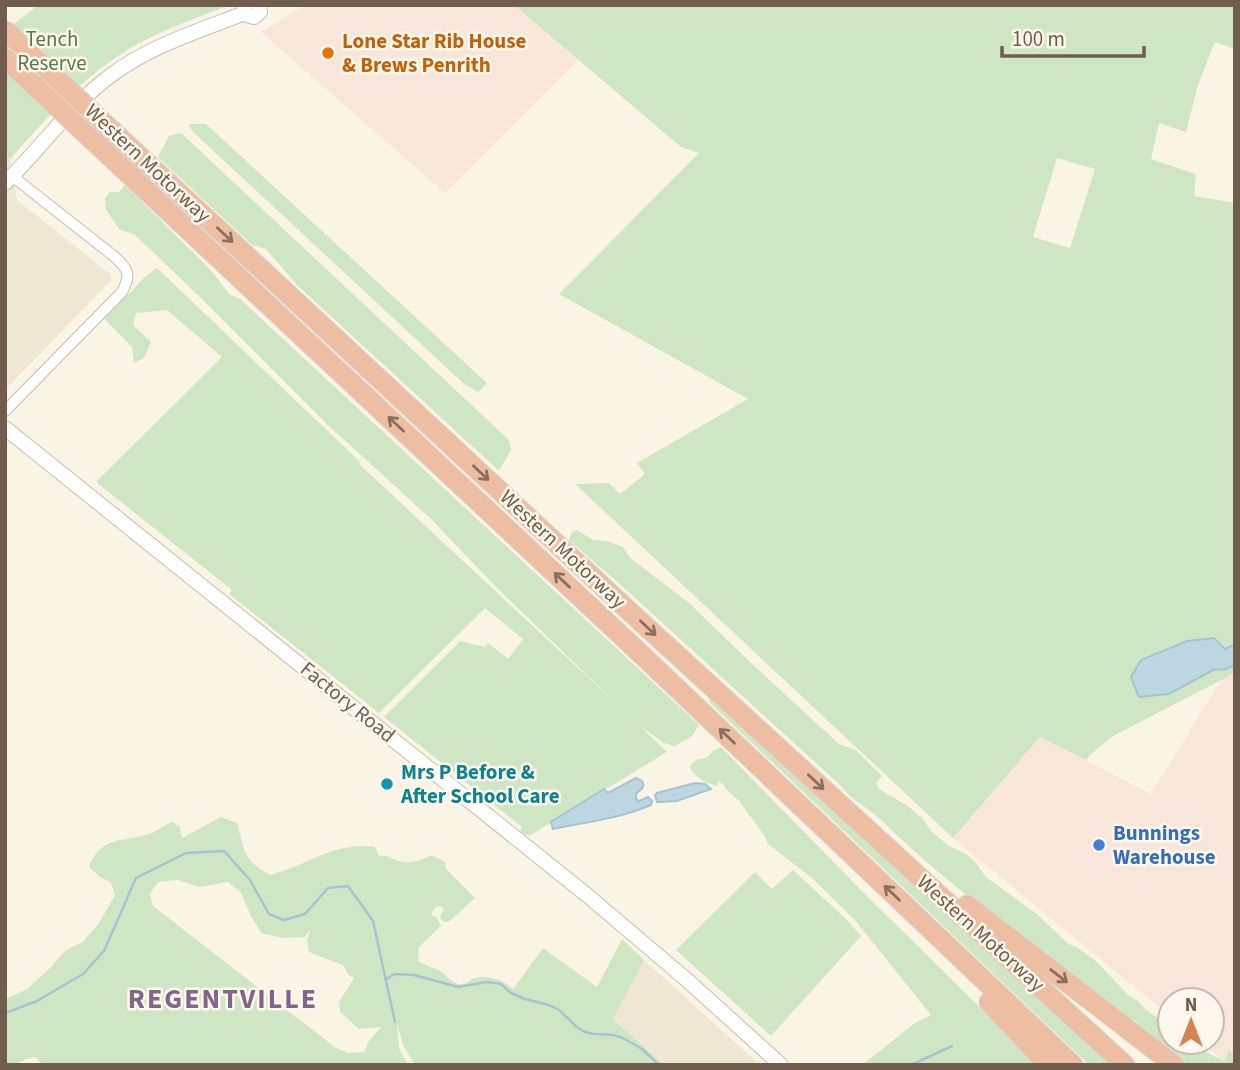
<svg xmlns="http://www.w3.org/2000/svg" width="1240" height="1070" font-family="'Source Sans 3',sans-serif">
  <rect width="100%" height="100%" fill="#faf4e5"/>
  <path fill="#f0e6d4" d="M5 154 10 159 17 200 111 275V280L5 390Z
    M644 960 760 1065H664L613 1019Z"/>
  <path fill="#f9e6da" d="M305 5H514L578 60 445 193 261 32Z
    M1235 673V1065H1229L1201 1042H1212V1000H1170V1016L953 838 1040 737 1151 794 1221 680Z"/>
  <path fill="#cfe6c5" fill-rule="evenodd" d="M38 5H229C197 18 164 29 134 46 86 73 47 118 10 159L5 154V31Z
    M514 5H1235V49L1215 42 1198 85 1186 132 1159 123 1151 159 1196 174 1194 196 1235 203V673L1113 736 1091 754 1086 760 1040 737 953 838 575 484 609 483 620 494 645 474 637 463 748 399 559 294 699 153 681 147ZM1057 158 1095 169 1070 248 1033 237Z
    M189 124H206L487 383 478 392 464 384 191 130Z
    M181 133 509 440 511 450 499 471 298 286 266 249 252 245 158 157 169 136Z
    M125 185 210 269 229 294 240 299 699 725 692 736 675 746 664 743 640 726 667 752 529 836 521 832 520 829 522 827 384 717 460 641 485 647 488 643 508 659 523 639 485 608 379 713 229 594 232 590 96 482 222 357 167 310 136 313 133 325 151 342 144 358 134 363 132 347 104 319 145 277 157 268 360 462 359 464 621 708 503 594 431 519 328 425 197 294 134 234 120 230 106 210 105 198 110 192H119Z
    M577 530 593 540 606 541 623 547 630 558 688 602 751 663 839 744 856 750 882 776 876 783 879 789 908 806 922 818 931 831 949 846 966 854 975 862 986 877 1038 915 1067 943 1078 948 1097 962 1128 995 1138 1001 1146 1010 1170 1026V1042H1191L1202 1050 1224 1061 1229 1051 1235 1055V1065H1188L1140 1028 1136 1021 1126 1017C1043 954 956 893 881 820 867 806 852 802 841 786L622 586 569 540 572 532Z
    M695 681 1112 1065H1089L709 702 710 699 694 684Z
    M721 747 862 891 1012 1039 1035 1065H862L915 1023 931 1015 854 919 812 878 768 844 764 835 739 801 729 792 722 783 718 782 717 786C705 783 696 778 690 768L691 764 698 759 706 758 713 751Z
    M221 817 237 823C245 851 242 859 270 875 307 866 334 841 375 847L379 856C392 855 392 860 403 862 411 864 425 858 432 855L445 862 446 869 475 898 450 921 446 922 441 920 440 917 444 909 440 906 435 908 431 915 437 917 441 926 419 947 418 961C425 965 431 967 439 970 446 974 453 986 462 984 466 984 469 981 472 979 488 974 502 979 513 989L543 948 597 987 622 939 644 960 613 1019 664 1065H415L403 1045 397 1023 399 1048 408 1065H43L35 1057C23 1058 19 1065 5 1065V999L27 989 51 967 66 950 83 942 99 923 115 895 111 883 100 877 89 867C100 837 120 842 146 835 154 833 163 826 172 822L180 827 182 838ZM178 880 200 887 228 882 241 893 251 916 261 933 282 938 305 937 310 929 307 941 309 952 343 965 348 974 354 978 339 1002 340 1012 359 1029 381 1027 369 1041 364 1052 348 1053 336 1048 153 906 150 894 158 882Z
    M793 870 846 919 861 936 771 1036 676 950 755 872 772 889Z"/>
  <path fill="#bcd7e1" stroke="#a3c5d2" stroke-width="2" d="M1214 638 1225 649 1235 644V665L1226 669 1213 670 1169 694 1139 697 1131 677 1141 660 1187 641Z
    M636 778 642 781C646 788 641 789 636 794V799L639 801 648 797 652 801 651 805C621 818 586 822 553 829L551 822 604 789 608 793Z
    M695 783 705 784 711 789 677 801 660 802H657L655 795 657 793Z"/>
  <g fill="none" stroke-linecap="round" stroke-linejoin="round">
    <path stroke="#a3c5d2" stroke-width="2.5" d="M386 979 395 974 414 975 458 987 487 982 501 984 511 993 525 999 549 1005 559 1010 578 1028 585 1032 594 1034 613 1035 623 1038 642 1049 659 1065
      M5 1013 37 1001 83 974 104 951 136 878 186 853 224 851 250 880 269 914 284 920 305 914 328 888 348 886 373 921 395 1022
      M911 1065 952 1046"/>
    <g stroke="#cabcac" stroke-width="12">
      <path id="street" d="M5 411 122 292C131 275 129 270 115 257L12 176"/>
    </g>
    <g stroke="#ccbdab" stroke-width="16">
      <path id="secondary" d="M245 7 244 10 247 15 254 17 260 12 259 5
        M5 183C41 148 70 106 110 76 150 46 198 31 245 13
        M5 428 588 896 687 980 781 1065"/>
    </g>
    <g stroke="#dad5d1" stroke-width="21">
      <path id="highway" d="M103 122 628 610 1125 1065
        M89 137 643 656 1073 1065
        M967 905 1174 1065
        M989 1002 1048 1065"/>
    </g>
    <use href="#street" stroke="#fff" stroke-width="10"/>
    <use href="#secondary" stroke="#fff" stroke-width="14"/>
    <use href="#highway" stroke="#eebea2" stroke-width="19"/>
    <g stroke="#dad5d1" stroke-width="21" stroke-linecap="butt">
      <path id="highway-bridge" d="M5 30 103 122
        M5 58 89 137"/>
    </g>
    <use href="#highway-bridge" stroke="#eebea2" stroke-width="19"/>
  </g>
  <defs><path id="oneway-shaft" d="M-6 0H5M1.5-3L5.5 0L1.5 3" fill="none" stroke-width="1.6" stroke-linecap="round" stroke-linejoin="round" transform="scale(1.75)"/></defs>
  <g stroke="#89705e">
    <use href="#oneway-shaft" transform="translate(225 235) rotate(43)"/>
    <use href="#oneway-shaft" transform="translate(396 424) rotate(-137)"/>
    <use href="#oneway-shaft" transform="translate(481 473) rotate(43)"/>
    <use href="#oneway-shaft" transform="translate(562 580) rotate(-137)"/>
    <use href="#oneway-shaft" transform="translate(648 628) rotate(43)"/>
    <use href="#oneway-shaft" transform="translate(727 736) rotate(-136)"/>
    <use href="#oneway-shaft" transform="translate(816 782) rotate(43)"/>
    <use href="#oneway-shaft" transform="translate(892 893) rotate(-136)"/>
    <use href="#oneway-shaft" transform="translate(1059 976) rotate(38)"/>
  </g>
  <circle fill="#e8710a" stroke="#fdf8eb" stroke-width="2.5" cx="328" cy="53" r="7"/>
  <circle fill="#0f9aa8" stroke="#fdf8eb" stroke-width="2.5" cx="387" cy="784" r="7"/>
  <circle fill="#3f7fe0" stroke="#fdf8eb" stroke-width="2.5" cx="1099" cy="845" r="7"/>
  <g text-anchor="middle" dominant-baseline="central" stroke-width="5" stroke-linejoin="round" paint-order="stroke">
    <g font-size="21" fill="#537a49" stroke="#fdf8eb">
      <text x="52" y="39">Tench<tspan x="52" dy="24">Reserve</tspan></text>
    </g>
    <g font-size="21" font-weight="bold" fill="#c56008" stroke="#fdf8eb" text-anchor="start">
      <text x="342" y="41">Lone Star Rib House<tspan x="342" dy="24">&amp; Brews Penrith</tspan></text>
    </g>
    <g font-size="21" fill="#705d4d" stroke="#fdf8eb">
      <text transform="translate(148 163) rotate(43)">Western Motorway</text>
      <text transform="translate(563 549) rotate(43)">Western Motorway</text>
      <text transform="translate(348 702) rotate(39)">Factory Road</text>
      <text transform="translate(981 933) rotate(42)">Western Motorway</text>
    </g>
    <g font-size="21" font-weight="bold" fill="#0d838f" stroke="#fdf8eb" text-anchor="start">
      <text x="401" y="772">Mrs P Before &amp;<tspan x="401" dy="24">After School Care</tspan></text>
    </g>
    <g font-size="21" font-weight="bold" fill="#366cbe" stroke="#fdf8eb" text-anchor="start">
      <text x="1113" y="833">Bunnings<tspan x="1113" dy="24">Warehouse</tspan></text>
    </g>
    <g font-size="28" font-weight="bold" letter-spacing="2" fill="#83658c" stroke="#fdf8eb">
      <text x="223" y="999">REGENTVILLE</text>
    </g>
  </g>
  <rect width="1240" height="1070" fill="none" stroke="#705d4d" stroke-width="14"/>
  <g transform="translate(1191 1021)"><circle r="33" fill="#fdf8eb" stroke="#c5baac" stroke-width="2"/>
  <path d="M0-5L12 26L0 18L-12 26Z" fill="#d78157"/>
  <text y="-10" font-size="19" font-weight="bold" text-anchor="middle" fill="#705d4d">N</text>
  </g>
  <path d="M1002 46v10h142v-10" fill="none" stroke="#705d4d" stroke-width="3.5"/>
  <text x="1012" y="46" font-size="21" fill="#705d4d" stroke="#fdf8eb" stroke-width="5" paint-order="stroke">100 m</text>
</svg>
